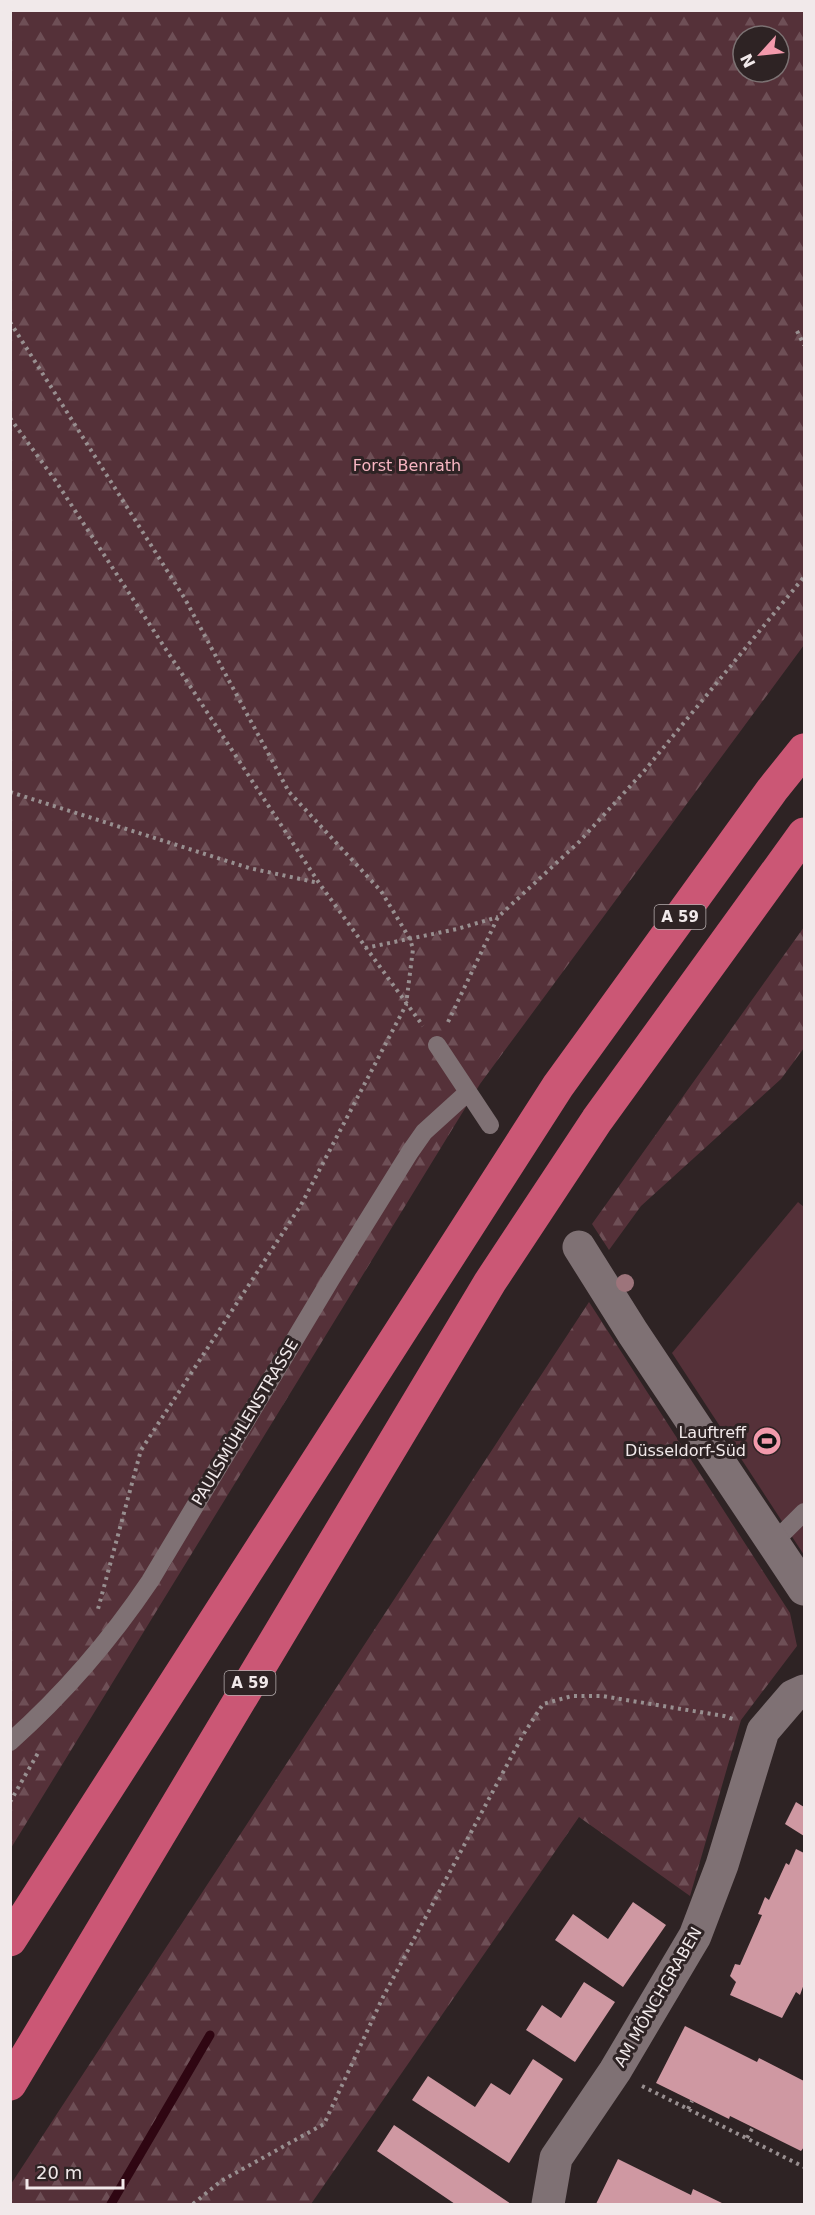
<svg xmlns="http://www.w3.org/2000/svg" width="815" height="2215" font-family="'DejaVu Sans',sans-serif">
  <defs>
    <pattern id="forest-firs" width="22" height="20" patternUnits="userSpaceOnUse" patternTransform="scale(1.5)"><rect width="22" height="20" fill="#553139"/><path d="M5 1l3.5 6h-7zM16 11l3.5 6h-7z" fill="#6e4f56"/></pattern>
  </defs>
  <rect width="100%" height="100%" fill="#2e2324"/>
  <path fill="#553139" d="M798 1202 804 1207V1555L672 1353Z"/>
  <path fill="url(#forest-firs)" fill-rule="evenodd" d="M11 11H804V645L480 1084 11 1848ZM743 36H779V72H743Z
    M804 927V1048L781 1079 641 1206 609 1250 592 1224Z
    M589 1302 790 1613 797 1646 741 1720 690 1896 579 1817 311 2204H11V2184Z"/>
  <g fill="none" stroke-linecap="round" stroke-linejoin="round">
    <path stroke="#2f0612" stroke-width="9" d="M111 2204 210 2035"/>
  </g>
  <path fill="#cf98a2" d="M796 1802 804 1807V1836L785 1824Z
    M796 1849 804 1853V1984L800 1995 796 1992 782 2018 730 1995 736 1982 730 1976 735 1964 740 1965 762 1915 758 1914 765 1897 769 1900 786 1863 789 1865Z
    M633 1902 666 1925 623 1987 555 1940 573 1914 608 1939Z
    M584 1982 615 2002 575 2062 526 2030 542 2005 561 2018Z
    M685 2026 757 2062 759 2058 804 2081V2147L801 2151 730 2116 729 2119 656 2083Z
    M533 2059 563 2079 509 2163 412 2100 428 2076 475 2107 491 2083 510 2095Z
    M394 2125 511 2204H455L377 2151Z
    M618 2159 691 2195 693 2189 724 2204H596Z"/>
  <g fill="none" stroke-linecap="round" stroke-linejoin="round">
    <path stroke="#988f90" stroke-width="4" stroke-dasharray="3 4.5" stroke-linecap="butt" d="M10 322 185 599 289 792 381 891 410 939 413 949 406 1005 301 1205 141 1450 98 1609
      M797 331 804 345
      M10 418 55 480 319 883 423 1026
      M10 792 249 868 319 883
      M365 948 457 929 498 917
      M448 1022 498 917 579 842 645 770 804 577
      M10 1802 38 1753
      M642 2086 804 2167
      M688 2109 692 2101
      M747 2138 753 2127
      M193 2204 221 2181 324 2124 383 1997 523 1735 543 1704 572 1696H602L724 1716 733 1719"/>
    <path stroke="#7f7174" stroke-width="18" d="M437 1045 490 1125
      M773 1543 804 1512
      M10 1742C66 1692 109 1642 150 1581L331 1279 410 1152 424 1132 467 1093"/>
    <path stroke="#7f7174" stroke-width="33" d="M579 1247 633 1333 804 1589
      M548 2204 556 2158 615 2071 695 1936 722 1865 763 1731 793 1696 804 1691"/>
    <path stroke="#cb5775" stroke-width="33" d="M10 1940 558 1086 772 790 804 750
      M10 2084 490 1282 597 1120 804 834"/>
  </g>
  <circle fill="#9d747b" cx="625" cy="1283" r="9"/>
  <defs>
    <g id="stadium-disc" transform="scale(1.5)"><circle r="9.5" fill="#f39aac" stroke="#2e2324"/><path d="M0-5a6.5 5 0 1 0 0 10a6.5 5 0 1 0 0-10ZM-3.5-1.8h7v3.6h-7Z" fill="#111"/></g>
  </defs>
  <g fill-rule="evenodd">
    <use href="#stadium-disc" x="767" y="1441"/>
  </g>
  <g text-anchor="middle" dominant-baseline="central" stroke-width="6" stroke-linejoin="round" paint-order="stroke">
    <g fill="#2e2324" stroke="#b6aeaf" stroke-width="1.5">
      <rect x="654.5" y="905" width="51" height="24" rx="4.5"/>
      <rect x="224.5" y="1671" width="51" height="24" rx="4.5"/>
    </g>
    <g font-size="15" font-weight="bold" fill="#f1e9ea">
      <text x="680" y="917">A 59</text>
      <text x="250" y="1683">A 59</text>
    </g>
    <g font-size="16" fill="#f8b6c2" stroke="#2e2324">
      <text x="407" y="465">Forst Benrath</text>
    </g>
    <g font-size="16" fill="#f1e9ea" stroke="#2e2324">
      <text transform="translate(245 1422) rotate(-59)">PAULSMÜHLENSTRASSE</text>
      <text transform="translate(658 1997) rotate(-60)">AM MÖNCHGRABEN</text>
    </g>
    <g font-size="16" fill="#f1e9ea" stroke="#2e2324" text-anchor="end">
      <text x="746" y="1432">Lauftreff<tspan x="746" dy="18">Düsseldorf-Süd</tspan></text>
    </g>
  </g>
  <rect width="815" height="2215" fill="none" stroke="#f1e9ea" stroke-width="24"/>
  <g transform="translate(761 54) rotate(243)"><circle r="28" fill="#2e2324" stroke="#7c7273" stroke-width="1.5"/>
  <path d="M0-4.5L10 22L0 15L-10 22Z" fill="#f39aac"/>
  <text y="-9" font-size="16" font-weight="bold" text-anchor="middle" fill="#f1e9ea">N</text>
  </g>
  <path d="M27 2179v9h96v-9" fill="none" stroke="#f1e9ea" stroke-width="3"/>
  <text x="36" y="2179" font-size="18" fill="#f1e9ea" stroke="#2e2324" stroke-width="4.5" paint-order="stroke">20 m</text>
</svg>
